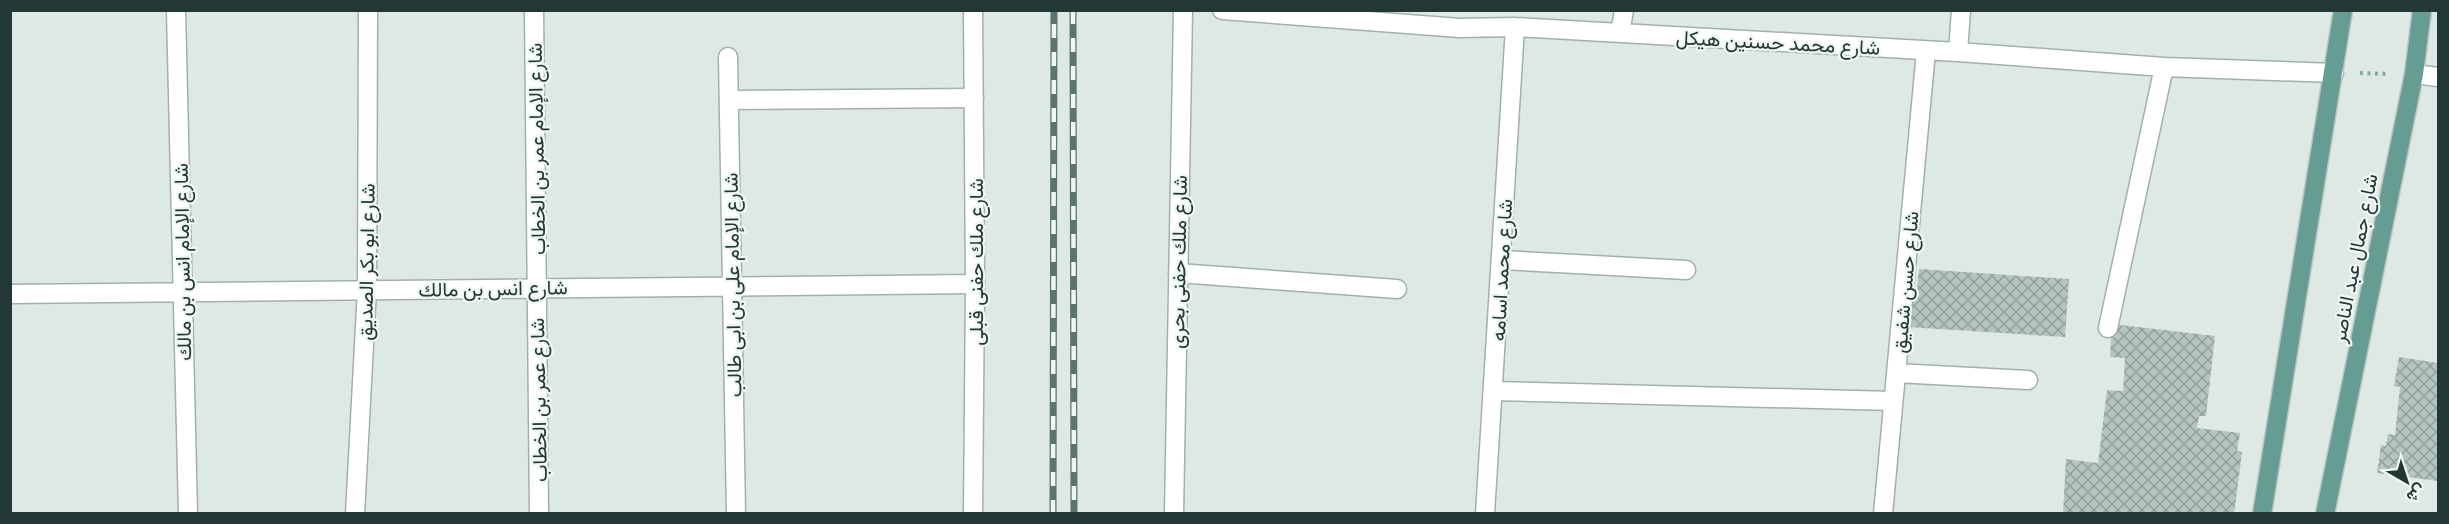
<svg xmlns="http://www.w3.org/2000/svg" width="2449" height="524" font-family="Ubuntu,Vazirmatn,sans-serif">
  <defs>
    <pattern id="building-cross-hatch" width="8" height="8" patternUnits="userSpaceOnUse" patternTransform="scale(1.5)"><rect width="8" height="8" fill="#b4c4be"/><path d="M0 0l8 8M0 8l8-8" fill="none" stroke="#92a09b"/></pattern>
  </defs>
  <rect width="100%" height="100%" fill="#dee9e5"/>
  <path fill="url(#building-cross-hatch)" d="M1919 269 2069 279 2065 337 1907 327 1909 294 1917 291Z
    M2112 324 2215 336 2206 416H2199L2197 428 2240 433 2237 451 2242 452 2234 514H2063L2066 459 2098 463 2107 390 2123 391 2125 358 2110 357Z
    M2399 357 2438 363V481L2377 473 2381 445 2386 446 2388 434 2395 435 2400 387 2394 386Z"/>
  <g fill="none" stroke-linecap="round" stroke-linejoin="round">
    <g stroke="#a2b0ac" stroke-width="21">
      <path id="minor" d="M176 10 188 514
        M534 10 539 514
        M1222 10 1460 28 1515 27 1958 52 2164 67 2334 73
        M1620 33 1624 10
        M1958 52 1961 10
        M728 57 736 514
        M2414 74 2438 77
        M729 100 974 98
        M1502 260 1686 270
        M1178 273 1397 289
        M10 294 975 284
        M2108 328 2164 67
        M1896 373 2028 380
        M1494 391 1893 401
        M355 514 367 289 368 10
        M1485 514 1515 27
        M1883 514 1926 51"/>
    </g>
    <g stroke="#a2b0ac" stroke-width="21">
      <path id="tertiary" d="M973 10 975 284 973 514
        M1174 514 1183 10"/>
    </g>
    <g stroke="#bcc3c2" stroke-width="21">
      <path id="primary" d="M2262 514 2343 10
        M2325 514 2414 74 2422 10"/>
    </g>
    <path stroke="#80aca2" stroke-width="4" stroke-dasharray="3 4.5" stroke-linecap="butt" d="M2360 73 2386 74"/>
    <use href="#minor" stroke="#fff" stroke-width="18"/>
    <use href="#tertiary" stroke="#fff" stroke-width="18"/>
    <use href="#primary" stroke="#659d93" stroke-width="18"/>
    <g stroke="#5b746f" stroke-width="7">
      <path id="rail" d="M1073 10 1074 514
        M1053 514 1054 10"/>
    </g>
    <use href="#rail" stroke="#eff6f3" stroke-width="4.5" stroke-dasharray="14" stroke-linecap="butt"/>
  </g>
  <g text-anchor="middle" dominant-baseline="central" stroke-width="4.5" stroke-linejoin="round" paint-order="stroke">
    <g font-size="20" fill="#213834" stroke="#eff6f3">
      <text transform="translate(1778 42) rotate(3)">شارع محمد حسنين هيكل</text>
      <text transform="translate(536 149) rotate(-91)">شارع الإمام عمر بن الخطاب</text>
      <text transform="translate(2354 258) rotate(-79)">شارع جمال عبد الناصر</text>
      <text transform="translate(182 262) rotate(-91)">شارع الإمام انس بن مالك</text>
      <text transform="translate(366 262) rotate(-89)">شارع ابو بكر الصديق</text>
      <text transform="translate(975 262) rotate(-90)">شارع ملك حفنى قبلى</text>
      <text transform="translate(1178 262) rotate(-89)">شارع ملك حفنى بحرى</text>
      <text transform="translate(1501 270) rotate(-87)">شارع محمد اسامه</text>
      <text transform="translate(1905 282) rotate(-85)">شارع حسن شفيق</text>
      <text transform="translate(732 285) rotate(-91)">شارع الإمام على بن ابى طالب</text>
      <text transform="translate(493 288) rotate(-1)">شارع انس بن مالك</text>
      <text transform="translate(538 400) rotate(-91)">شارع عمر بن الخطاب</text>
    </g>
  </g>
  <rect width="2449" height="524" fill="none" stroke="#213834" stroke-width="24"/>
  <g transform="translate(2407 482) rotate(141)" stroke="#eff6f3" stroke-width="4.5" paint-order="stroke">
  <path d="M0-4.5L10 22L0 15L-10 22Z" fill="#213834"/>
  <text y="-9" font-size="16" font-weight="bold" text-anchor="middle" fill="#213834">ش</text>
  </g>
</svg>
